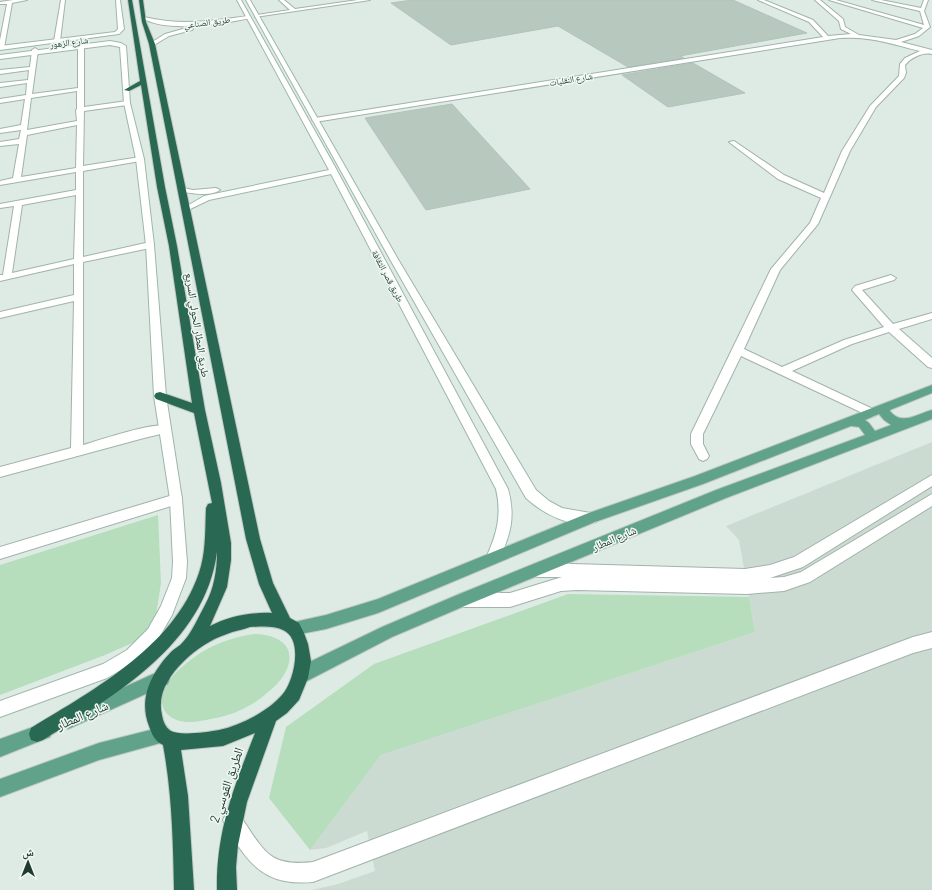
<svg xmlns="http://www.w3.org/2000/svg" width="932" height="890" font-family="Barlow,'Noto Naskh Arabic',sans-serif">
  <rect width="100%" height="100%" fill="#deebe4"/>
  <path fill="#ccdbd2" d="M932 442V890H312L338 884 375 871 367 831 326 848 310 850 381 755 755 632 739 540 726 526Z"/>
  <path fill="#b6ddbc" d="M158 515 161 583 153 634 105 655 0 695V565Z
    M568 594 749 597 755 632 381 755 310 850 269 798 286 727 374 664Z
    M255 634C301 636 297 670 267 693 252 706 235 714 216 718 205 720 191 724 180 721 155 714 159 691 173 676 195 652 223 638 255 634Z"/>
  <path fill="#b7c8bf" stroke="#b1c4ba" d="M412 0H733L807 33 680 56 684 58 628 67 558 26 451 45 391 3Z
    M693 63 745 93 668 107 622 75Z
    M452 104 530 189 426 210 365 118Z"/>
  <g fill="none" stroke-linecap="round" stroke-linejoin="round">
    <g stroke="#a1b3aa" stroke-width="2">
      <path id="street" d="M13 0H27L12 3 4 48 0 49V40L7 4H0V2Z
        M61 0H65L60 41 57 43 54 41Z
        M279 0H284L295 9 358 0H370L255 17 257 15 290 10Z
        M758 0H764L813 20 828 36 851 34 841 29 839 21 815 0H820L843 19 845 27 859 35 896 40 915 34 923 28 829 0H836L924 25 920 11 872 0H881L921 8 924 0H928L924 11 930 27 919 36 901 42 932 50V54C922 52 911 58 905 65L906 73 904 78 876 107 850 151 818 224 780 270 744 349 782 367 844 340 884 327 852 290 855 286 891 275 896 278 894 280 862 290 893 324 932 313V319L899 329 932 358V368L928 367 889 332 852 344 792 371 875 410 877 413 875 416 871 417 741 356 703 434V444L709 456 707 459 703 461 699 459 691 444V434L771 269 810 223 821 198 778 179 729 142 734 141 784 175 824 193 842 151 870 106 899 76 900 64 905 58 920 51C891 44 871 36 840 38L315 122 312 120 315 118 823 37 809 22Z
        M248 16 250 18C223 24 166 33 142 18L144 17C181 26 211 21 248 16Z
        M190 27 193 29 192 30 169 36 154 45 149 44 165 34Z
        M81 42 84 44V107L127 101 130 103 127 105 84 111 83 166 140 157 144 159 140 161 83 171V257L150 242 154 245 150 248 83 262V445C100 440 155 421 169 426L171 429 169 432 144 438 0 477V467L71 448 74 301 0 318V312L74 295V264L0 281V275H3L14 206 0 208V204L76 190V172L0 185V181L13 178 19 144 0 146V142L19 139 21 130 0 133V129L21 125 25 99 0 103V99L26 95 27 83 0 87V83L28 80 29 70 0 74V70L30 67 32 50 35 48 38 50 32 94 78 88V44ZM77 91V109L76 110 77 121 27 130 31 98ZM77 125 76 168 21 177 27 135ZM76 195 74 259 12 273 22 205Z
        M932 475V486L803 567 770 578 784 577 801 572 932 494V506L810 582 784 591 747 594 577 590 561 591 510 607H462L457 605 455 600 457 595 462 593H510L562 577H538L533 575 531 570 533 565 538 563 745 569 770 565 794 557Z
        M176 494 181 495 182 499 181 503 0 559V547Z
        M932 632V648L913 653 313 882C277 885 257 875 237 844 232 836 227 829 223 820L226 814 232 811C240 814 242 819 247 826 267 857 275 866 313 862L913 637Z"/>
    </g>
    <g stroke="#9db7aa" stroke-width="2">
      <path id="secondary" d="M116 0H120L124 29 119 34 0 50V46L115 32 118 29Z
        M237 0H241L334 165 508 489C516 518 510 536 498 562L493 564 488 562 486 558C497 534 502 515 496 489L331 174 209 200 186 211 182 209 204 196 329 170Z
        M246 0H250L399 261 536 490 549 501 562 508 596 514 598 518 596 522C573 530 542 513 526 498L391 261Z
        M110 41 121 43 126 46 130 103 144 159 154 245 166 396 182 499 187 562 186 578 172 615 158 639 137 660 107 678 0 717V701L103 664 127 650 148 629 161 606 172 578 173 562 170 499 154 396 146 245 136 159 124 103 120 47 110 45 0 59V55Z
        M179 187 193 190 216 188 220 190C211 197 189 193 179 191Z"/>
    </g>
    <g stroke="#c0c8c5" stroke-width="2">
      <path id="primary" d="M932 385V393L890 410V411C902 426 917 414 932 410V419L726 498 467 605 392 637 307 681 301 683 295 681 293 675 295 669 382 627 457 595 716 490 865 435 859 427 851 426 703 484 595 522 378 613 326 629 295 635 290 633 287 628 290 623 326 615 378 599 586 514 695 476ZM879 414 884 420 891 425 875 431 869 423 865 420Z
        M162 670 168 672 170 678 168 684 68 729 62 727 60 721 62 715Z
        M44 723 50 725 52 731 50 737 0 757V739Z
        M162 727 168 729 170 735 168 741 99 760 0 797V779L99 743Z"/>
    </g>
    <g stroke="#c0c8c5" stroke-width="2">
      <path id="highway" d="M128 0H132L165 187 177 246 205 410 221 483 231 543V560L227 587 210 626C229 616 251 612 272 613L259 584 246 539 149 44 142 22 139 0H143L146 22 155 44 260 539 273 583 290 618 299 623 304 633 308 644 311 661 308 678 299 700 287 713 276 721 247 802 238 845 236 867 237 890H217C216 831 234 787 255 733L223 746 181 750 188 796 194 890H174C173 841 172 793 163 745 154 741 152 734 149 726 138 698 152 672 171 652 175 648 180 646 183 642 191 634 199 616 205 605 214 589 217 570 217 552 205 644 114 696 43 740L37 742 31 740 29 734 31 728C95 689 180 643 201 566 206 547 205 527 206 508L208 504 212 503 194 413 156 399 154 396 156 393 160 392 192 403 169 246 157 187 141 85 129 91 124 90 140 81ZM250 627C260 627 273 625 283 630 304 639 294 682 282 695 267 712 241 725 219 730 208 732 180 736 171 731 165 727 163 721 162 715 157 694 169 676 183 662 195 650 211 639 227 634 234 631 242 630 250 627Z"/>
    </g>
    <use href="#street" fill="#fff" fill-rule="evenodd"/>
    <use href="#secondary" fill="#fff" fill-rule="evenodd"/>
    <use href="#primary" fill="#60a38a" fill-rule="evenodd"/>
    <use href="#highway" fill="#296954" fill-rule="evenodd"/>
  </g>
  <g text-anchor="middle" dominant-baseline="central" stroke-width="3" stroke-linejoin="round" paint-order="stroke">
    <g font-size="9" fill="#1f3b30" stroke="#eff7f2">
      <text transform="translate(207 22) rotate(-7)">طريق الصناعي</text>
      <text transform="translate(69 42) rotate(-7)">شارع الزهور</text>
      <text transform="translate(571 79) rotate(-9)">شارع النقليات</text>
      <text transform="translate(388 276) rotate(62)">طريق قصر الثقافة</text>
    </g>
    <g font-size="11" fill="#1f3b30" stroke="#eff7f2">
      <text transform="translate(198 325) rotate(81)">طريق المطار الحولي السريع</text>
      <text transform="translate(614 538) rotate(-23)">شارع المطار</text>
    </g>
    <g font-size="13" fill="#1f3b30" stroke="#eff7f2">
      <text transform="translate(82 715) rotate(-23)">شارع المطار</text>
      <text transform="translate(226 785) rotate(-71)">الطريق القوسي 2</text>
    </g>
  </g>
  <g transform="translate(28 862)" stroke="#eff7f2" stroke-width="3" paint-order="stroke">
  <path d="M0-3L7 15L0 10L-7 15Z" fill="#1f3b30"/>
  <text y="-6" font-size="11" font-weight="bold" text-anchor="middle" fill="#1f3b30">ش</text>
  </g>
</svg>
